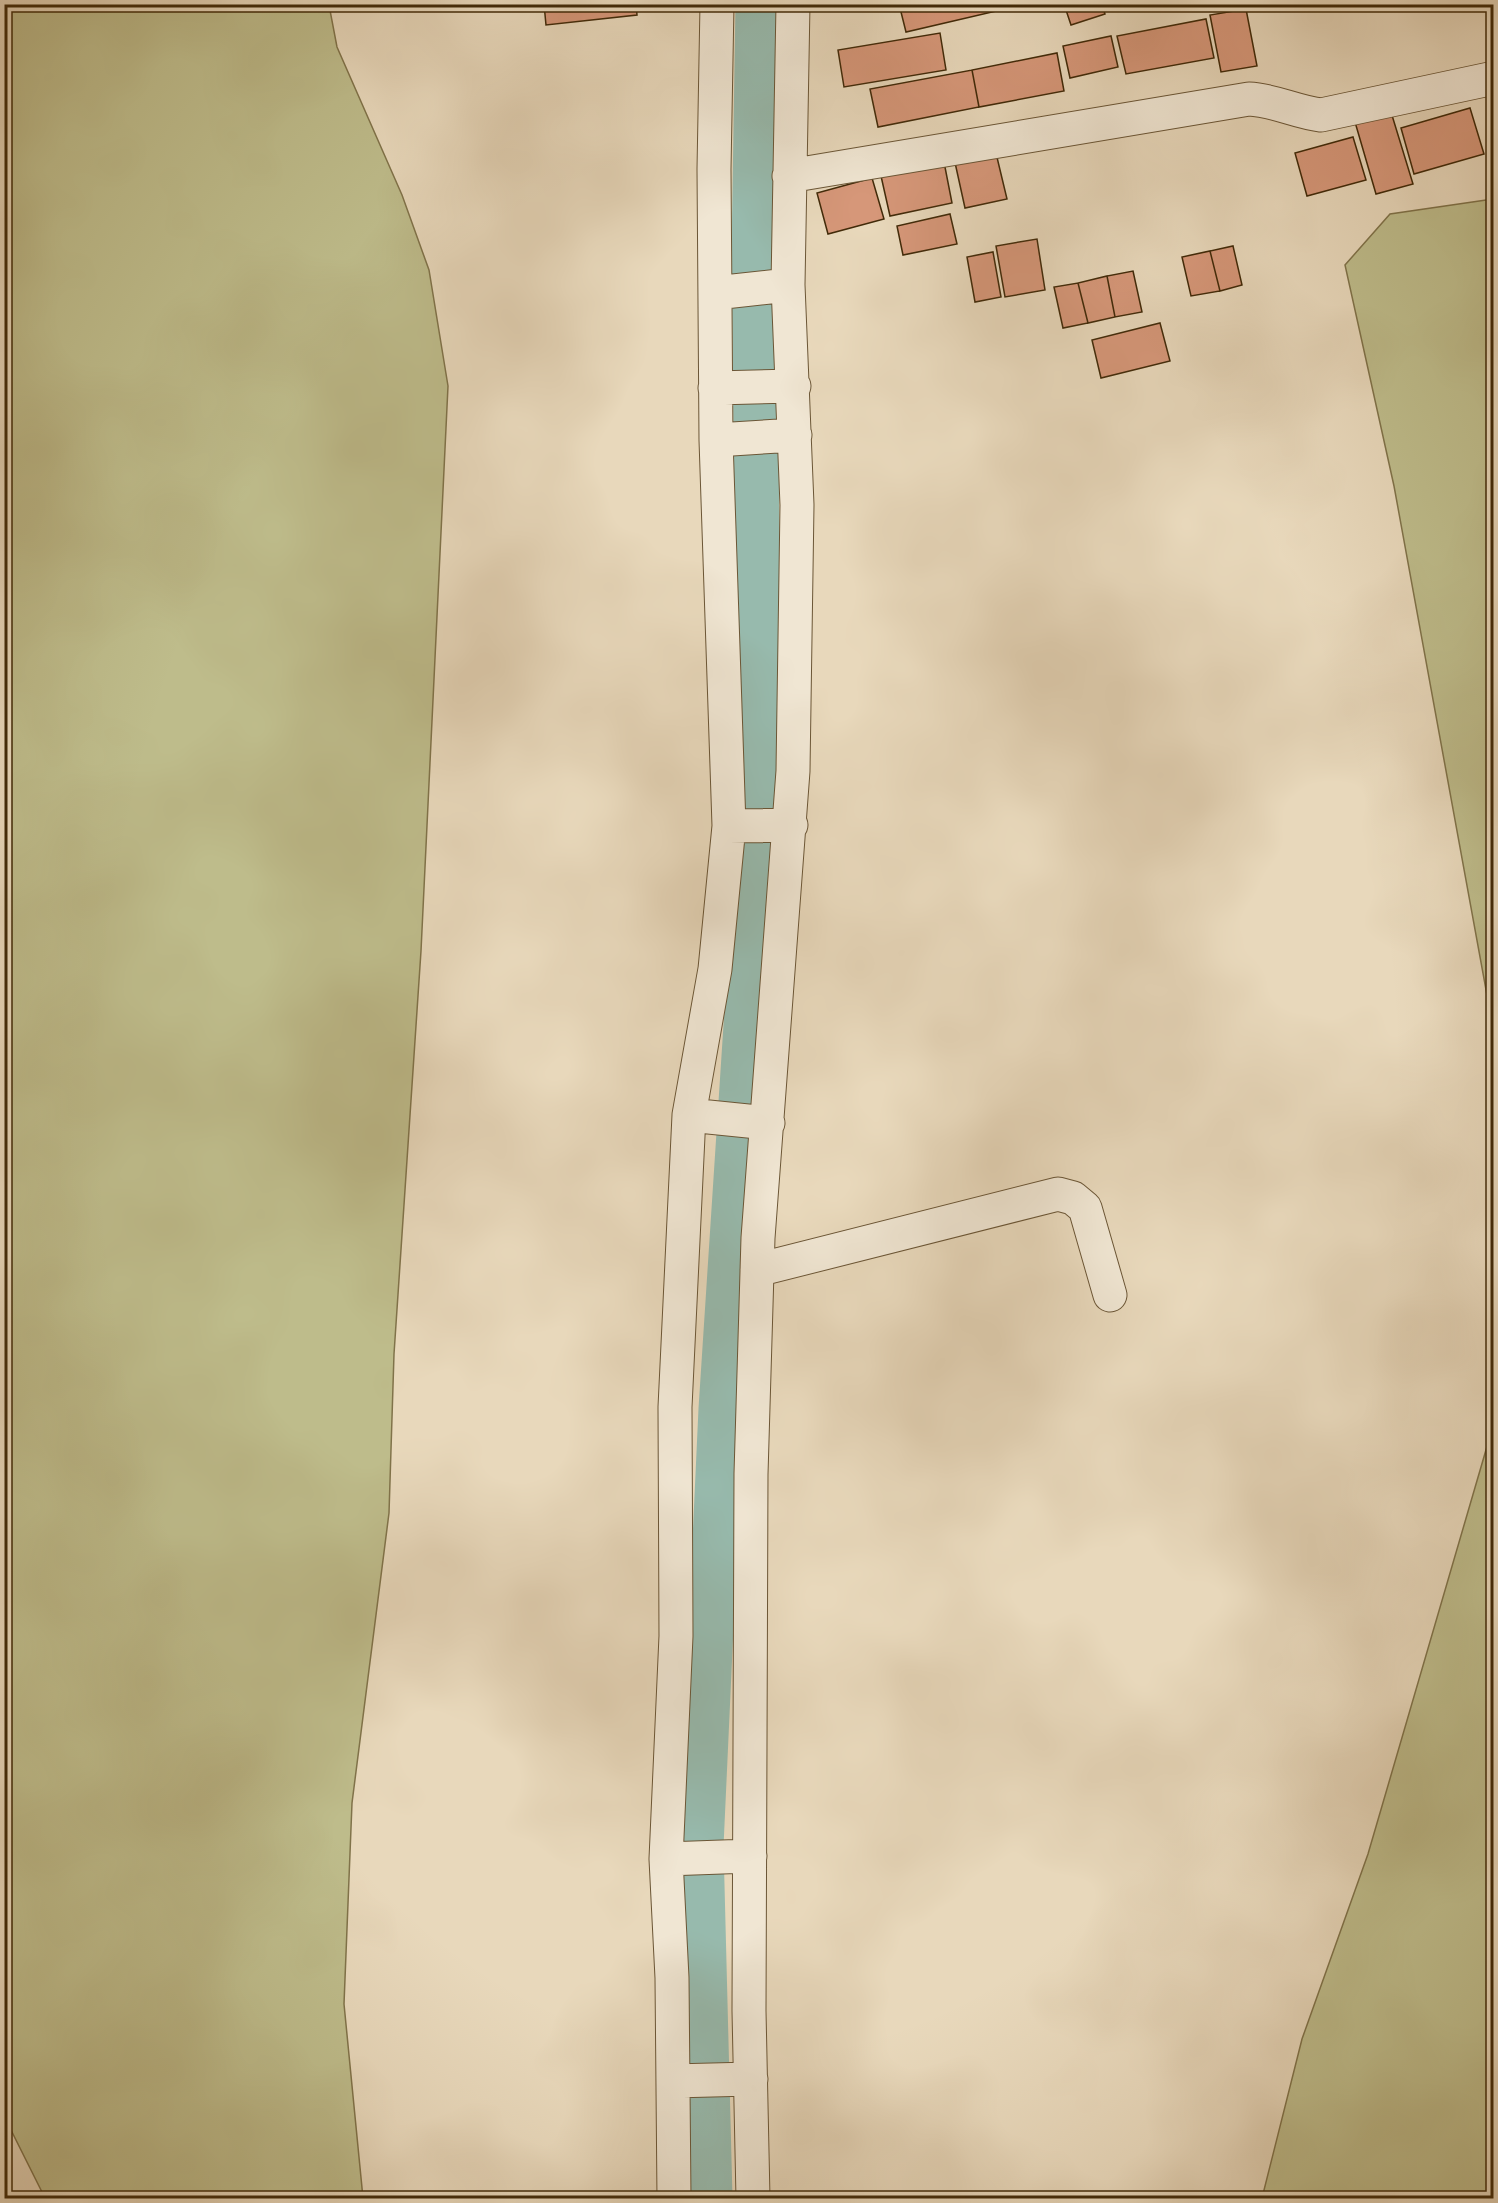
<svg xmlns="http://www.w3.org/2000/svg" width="1498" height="2203" font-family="'Libre Bodoni',serif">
  <rect width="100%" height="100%" fill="#e8d8bb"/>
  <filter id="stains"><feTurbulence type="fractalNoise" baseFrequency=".00333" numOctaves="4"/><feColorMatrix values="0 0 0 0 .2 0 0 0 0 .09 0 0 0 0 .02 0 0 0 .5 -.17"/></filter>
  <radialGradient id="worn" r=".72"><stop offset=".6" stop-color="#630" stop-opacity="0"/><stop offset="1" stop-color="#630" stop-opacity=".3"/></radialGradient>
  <path fill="#bebc8b" stroke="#80734a" stroke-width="1.5" d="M5 4 329 5 337 47 402 195 429 270 448 386 421 951 394 1354 389 1513 352 1803 344 2004 363 2198H45L5 2118Z
    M1493 199H1494L1493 1028 1394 486 1345 265 1390 214Z
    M1493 1407V2198H1262L1302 2039 1368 1854 1488 1443Z"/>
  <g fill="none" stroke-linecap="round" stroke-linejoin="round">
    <path stroke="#97baad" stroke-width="45" d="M710 2198 701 1846 721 1409 760 811 754 252 758 4"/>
  </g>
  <path fill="#d69779" stroke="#412a09" stroke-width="1.5" d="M544 4H636L637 15 546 25Z
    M899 4H1004L1005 9 906 32Z
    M1064 4H1102L1105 14 1071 25Z
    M1246 9 1257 66 1221 72 1210 15Z
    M1206 19 1214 58 1126 74 1117 36Z
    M940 33 946 70 844 87 838 50Z
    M1111 36 1118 67 1070 78 1063 46Z
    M1057 53 1064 91 979 107 972 70Z
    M972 70 979 107 878 127 870 89Z
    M1470 108 1484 154 1414 174 1401 128Z
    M1391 112 1413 184 1376 194 1355 122Z
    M1353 137 1366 180 1307 196 1295 153Z
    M995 149 1007 199 965 208 954 158Z
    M944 162 952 203 890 216 881 176Z
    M872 178 884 219 828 234 817 193Z
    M950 214 957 244 903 255 897 226Z
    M1037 239 1045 290 1005 297 996 246Z
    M1233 246 1242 285 1220 291 1210 251Z
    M1210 251 1220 291 1191 296 1182 257Z
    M993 252 1001 297 975 302 967 257Z
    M1133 271 1142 312 1115 317 1107 276Z
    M1107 276 1115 317 1088 323 1078 283Z
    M1078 283 1088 323 1063 328 1054 287Z
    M1160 323 1170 361 1101 378 1092 340Z"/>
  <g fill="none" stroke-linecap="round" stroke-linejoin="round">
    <g stroke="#6b5636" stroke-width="35">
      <path id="street" d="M789 176 1249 99C1274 100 1296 112 1321 115L1494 78
        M715 293 788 285
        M715 388 794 386
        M716 440 795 435
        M729 826 791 825
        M689 1115 768 1123
        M757 1270 1058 1194 1073 1198 1085 1208 1110 1295
        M666 1859 750 1856
        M673 2081 751 2079
        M674 2198 672 1978 666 1859 676 1636 675 1407 689 1115 715 969 729 826 716 440 714 169 717 4
        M753 2198 749 2011 751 1474 758 1238 793 771 797 505 788 285 793 4"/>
    </g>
    <use href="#street" stroke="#f0e6d3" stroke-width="33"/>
  </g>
  <rect width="1498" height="2203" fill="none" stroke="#e8d8bb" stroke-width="24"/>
  <rect x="6" y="6" width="1486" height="2191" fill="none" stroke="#412a09" stroke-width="3"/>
  <rect x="12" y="12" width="1474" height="2179" fill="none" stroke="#412a09" stroke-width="1.5"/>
  <rect width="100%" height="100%" filter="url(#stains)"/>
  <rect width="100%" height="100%" fill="url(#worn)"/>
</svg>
